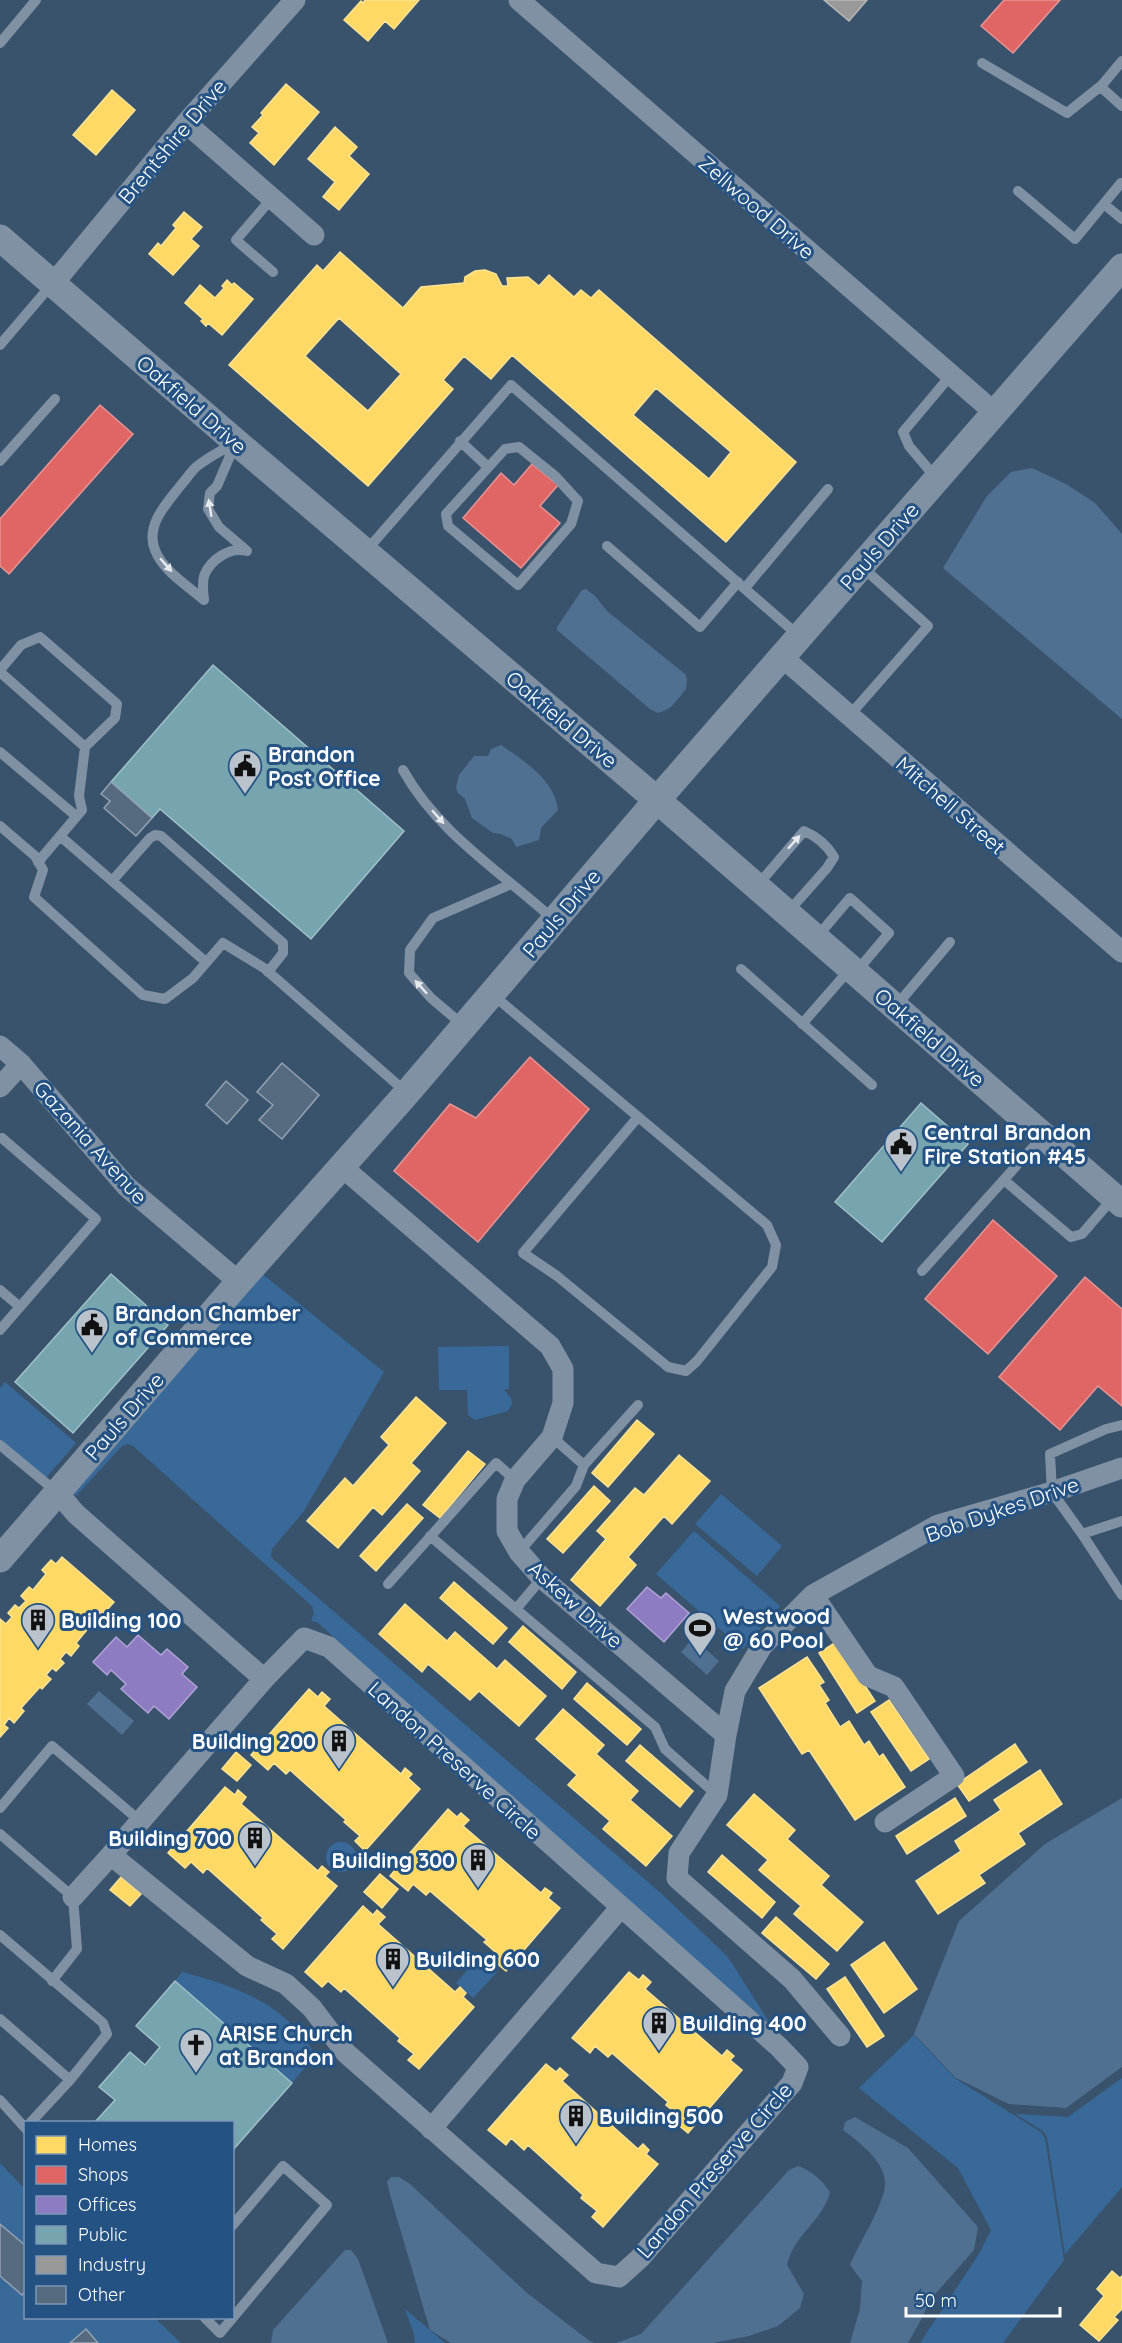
<svg xmlns="http://www.w3.org/2000/svg" width="1122" height="2343" font-family="Quicksand,sans-serif">
  <rect width="100%" height="100%" fill="#3a536d"/>
  <path fill="#386999" d="M261 1273 384 1372 304 1511 272 1549 271 1556 274 1560 663 1895 728 1957 771 2025 618 1895 317 1622 311 1621 314 1613 312 1606 133 1446 127 1444 122 1446 76 1496 73 1492Z
    M509 1346V1389L504 1390 511 1398 512 1404 508 1411 475 1420 468 1415 467 1390H439L438 1347Z
    M5 1382 76 1443 45 1479 0 1440V1388Z
    M721 1494 782 1546 757 1576 695 1524Z
    M694 1531 780 1606 743 1649 656 1574Z
    M326 1857a15 15 0 1 1 30 0a15 15 0 1 1-30 0Z
    M479 1957 497 1972 473 1998 456 1983Z
    M182 1972C235 1986 287 2004 315 2055L292 2083 175 1981Z
    M914 2035 956 2079 1041 2132 1045 2138 1064 2260 1003 2343H920L979 2254 991 2230 958 2168 859 2088Z
    M1122 2078V2187L1065 2254 1047 2137 1043 2131 1015 2114 1068 2117Z
    M0 2163 25 2189 26 2318H155L181 2343H0Z
    M405 2309 445 2343H415L414 2334Z"/>
  <path fill="#507092" d="M1032 468 1066 484 1095 503 1122 534V719L943 568 987 496 1011 472Z
    M586 589 595 596 607 611 685 674 687 679 686 689 672 706 666 710 658 713 650 709 557 630V627L582 590Z
    M501 745C524 761 555 780 558 810L541 828 539 840 516 847 512 839 501 834 493 833 472 818 465 799 458 793 456 787 459 775 474 756H488L491 749Z
    M693 1638 719 1661 707 1675 681 1652Z
    M99 1691 134 1721 122 1735 87 1704Z
    M1122 1798V2067L1066 2108 1009 2104 956 2078 914 2034 959 1921 1045 1844Z
    M855 2117 908 2148 978 2227 974 2250 930 2300 921 2320 908 2343H850L860 2309 862 2281 850 2265C858 2245 885 2203 885 2184 886 2162 859 2142 843 2130L845 2122Z
    M798 2166C812 2171 822 2180 830 2192 823 2221 794 2234 787 2265L804 2294 800 2308 778 2326 749 2336 713 2343H616L641 2334 789 2170Z
    M391 2177H399L410 2184 527 2293 591 2342 595 2343H451L430 2330 391 2198 387 2182Z
    M345 2250H351L358 2259 388 2343H271L273 2330Z"/>
  <path fill="#ffd966" stroke="#ffe494" stroke-width="1.5" fill-rule="evenodd" d="M365 0H419L394 29 385 21 368 41 344 20 361 1 363 3Z
    M286 84 319 112 274 165 250 143 259 133 252 127 263 115 261 113Z
    M112 90 135 110 96 155 73 135Z
    M335 127 357 147 349 156 369 174 339 210 323 197 335 182 308 159Z
    M184 212 202 227 191 239 199 246 173 275 149 254 158 243 161 246 176 228 173 225Z
    M340 252 403 308 421 287 464 283 465 277 475 271 485 270 496 274 502 286H508L507 278 528 277 539 286 549 275 574 297 581 290 591 298 599 290 796 462 726 542 512 355 491 379 464 356 443 380 453 389 368 486 229 365 317 265 323 271ZM339 318 401 374 368 411 305 356ZM656 388 731 452 709 479 633 415Z
    M227 280 232 285 234 283 253 299 222 335 208 323 206 326 201 321 203 319 185 303 200 285 215 298 224 288 222 286Z
    M416 1397 446 1423 411 1463 420 1471 382 1515 373 1507 338 1548 307 1521 345 1478 353 1486 389 1445 381 1437Z
    M637 1420 654 1434 608 1487 592 1473Z
    M468 1451 485 1464 440 1518 423 1505Z
    M679 1455 710 1481 672 1524 664 1516 628 1557 636 1565 600 1606 571 1580 606 1539 597 1531 635 1488 644 1495Z
    M594 1486 610 1501 563 1553 547 1539Z
    M407 1504 423 1518 376 1571 360 1556Z
    M62 1557 114 1602 105 1612 109 1615 101 1625 95 1620 76 1643 79 1646 71 1656 66 1652 60 1659 64 1663 56 1671 52 1668 46 1675 51 1679 42 1689 40 1687 21 1708 24 1711 14 1723 9 1718 4 1725 8 1728 0 1737V1619L6 1624 12 1617 8 1613 15 1605 19 1608 26 1601 21 1596 29 1587 33 1590 46 1574 42 1570 51 1560 56 1564Z
    M454 1582 507 1628 493 1644 440 1598Z
    M405 1604 447 1641 455 1632 497 1669 505 1660 546 1696 519 1726 479 1691 470 1700 428 1664 422 1672 379 1634Z
    M523 1626 576 1672 562 1689 509 1642Z
    M836 1642 875 1701 857 1713 819 1653Z
    M807 1657 824 1682 819 1685 829 1700 825 1703 840 1727 849 1721 864 1745 869 1741 879 1757 883 1754 905 1787 855 1820 809 1750 802 1754 759 1688Z
    M587 1683 641 1729 627 1745 574 1699Z
    M309 1689 318 1697 322 1692 330 1699 324 1706 401 1774 405 1768 412 1774 408 1778 420 1789 365 1851 355 1841 360 1836 344 1822 346 1820 290 1770 286 1774 274 1763 268 1770 251 1755Z
    M889 1700 929 1759 911 1771 871 1712Z
    M563 1709 604 1745 596 1754 638 1791 630 1800 672 1836 646 1866 603 1829 610 1821 568 1785 577 1775 536 1739Z
    M1015 1744 1027 1762 969 1801 957 1784Z
    M640 1745 693 1791 680 1807 626 1761Z
    M236 1752 251 1765 237 1781 222 1769Z
    M1040 1770 1062 1804 1018 1833 1025 1844 979 1875 985 1883 938 1914 916 1881 961 1851 955 1841 1001 1810 994 1800Z
    M225 1787 235 1795 238 1790 246 1797 241 1804 318 1871 322 1866 329 1872 325 1876 337 1886 283 1949 272 1939 277 1934 261 1920 263 1918 207 1868 203 1873 191 1862 185 1868 168 1853Z
    M754 1794 795 1830 787 1839 829 1876 821 1885 863 1922 837 1951 794 1914 801 1906 759 1870 768 1860 727 1825Z
    M955 1798 966 1816 907 1854 896 1836Z
    M448 1809 457 1817 461 1813 469 1820 463 1826 541 1893 545 1888 552 1893 548 1898 560 1908 506 1971 495 1962 500 1956 484 1942 487 1940 430 1891 426 1895 413 1884 408 1891 390 1876Z
    M722 1855 775 1902 762 1918 708 1872Z
    M380 1874 398 1889 382 1908 364 1892Z
    M121 1877 141 1894 130 1906 110 1890Z
    M363 1906 373 1915 377 1910 385 1917 378 1924 455 1992 460 1987 466 1993 463 1997 474 2007 419 2069 408 2060 414 2054 398 2041 400 2038 344 1988 341 1992 328 1981 322 1987 305 1972Z
    M776 1917 829 1964 816 1979 762 1933Z
    M884 1942 917 1989 884 2013 851 1965Z
    M629 1972 639 1980 643 1975 651 1982 645 1989 722 2056 727 2050 734 2056 730 2060 742 2070 688 2133 677 2124 682 2118 666 2105 668 2102 612 2053 608 2057 595 2046 590 2053 572 2038Z
    M845 1977 884 2036 867 2047 827 1989Z
    M546 2064 556 2072 560 2068 568 2075 562 2081 638 2149 643 2144 649 2150 646 2154 658 2164 603 2227 592 2217 597 2211 581 2198 583 2195 528 2145 524 2150 511 2138 506 2145 488 2130Z
    M1112 2271 1120 2278 1122 2276V2309L1114 2317 1118 2320 1099 2341 1080 2325 1104 2296 1097 2289Z"/>
  <path fill="#e06666" stroke="#e99494" stroke-width="1.5" d="M1004 0H1060L1013 53 981 26Z
    M100 405 133 434 9 574 0 566V519Z
    M532 464 558 485 540 506 560 523 521 568 463 518 501 473 514 485Z
    M530 1057 589 1109 478 1242 394 1171 450 1104 476 1118Z
    M993 1220 1057 1276 988 1354 925 1299Z
    M1085 1277 1122 1309V1406L1098 1386 1060 1430 999 1377Z"/>
  <path fill="#8e7cc3" stroke="#b0a3d5" stroke-width="1.5" d="M647 1587 661 1598 666 1593 689 1613 664 1642 627 1609Z
    M138 1635 161 1655 167 1649 188 1667 182 1674 197 1687 169 1719 154 1706 148 1713 121 1689 126 1684 111 1670 107 1675 93 1662 116 1637 127 1647Z"/>
  <path fill="#76a5af" stroke="#9fc0c7" stroke-width="1.5" d="M213 665 404 831 311 939 160 809 152 818 111 782Z
    M921 1103 968 1144 882 1242 835 1202Z
    M111 1274 168 1325 73 1433 15 1382Z
    M175 1981 292 2083 232 2151V2122H95L115 2100 99 2087 130 2052 145 2065 160 2047 136 2026Z"/>
  <path fill="#999" stroke="#b8b8b8" stroke-width="1.5" d="M824 0H867L849 21Z"/>
  <path fill="#576b80" stroke="#93a2b2" stroke-width="1.5" d="M111 782 152 818 136 836 104 808 110 801 101 794Z
    M282 1063 319 1095 282 1139 259 1120 273 1105 257 1092Z
    M226 1081 248 1100 227 1124 206 1105Z
    M0 2224 26 2246V2291L22 2295 0 2276Z
    M86 2329 98 2343H70Z"/>
  <g fill="none" stroke-linecap="round" stroke-linejoin="round">
    <path stroke="#8091a3" stroke-width="10" d="M0 43 36 0
      M1122 61 1102 85 1103 89 1122 106
      M982 63 1067 113 1102 85
      M1018 191 1075 239 1121 183
      M272 198 236 240 273 272
      M1104 204 1122 219
      M0 345 52 284
      M460 441 488 467
      M519 447 555 476 578 501 571 524 518 585 448 526 446 514 505 449Z
      M0 461 55 399
      M936 478 909 446 903 432 951 375
      M607 546 700 627 738 582
      M366 551 511 385 799 636
      M745 588 828 489
      M204 600C188 586 163 571 155 550 145 525 167 503 181 485 186 479 191 472 196 467 208 457 223 450 236 442L217 486 210 493 208 509 219 527 247 551
      M204 600C203 592 202 584 204 576 210 560 230 546 247 551
      M0 670 21 645 40 637 117 704 115 718 85 747 79 796 82 810 60 836 206 962
      M0 672 85 747
      M849 716 928 626 861 566
      M0 752 76 816
      M403 770C438 833 501 872 553 919
      M0 826 35 856 43 870 34 897 143 995 165 999 193 978 223 943 264 968 407 1093
      M38 862 60 836
      M112 881 150 838 155 835 161 836 283 943V953L268 972
      M757 886 804 831C818 837 827 845 834 857L827 868 788 912
      M817 937 850 898 889 933 856 972
      M741 969 872 1085
      M492 994 512 1011 767 1225 776 1245 772 1267 697 1361 686 1371 668 1367 557 1276 523 1253 638 1117
      M896 1006 950 942
      M802 1024 850 969
      M464 1026 431 998 409 973 410 950 433 918 511 884
      M1004 1180 1071 1237 1082 1234 1113 1198
      M922 1271 1043 1136
      M0 1290 20 1307
      M0 1330 96 1219 2 1138
      M1122 1425 1106 1429 1050 1454 1052 1492 1082 1534 1122 1521
      M552 1437 584 1465
      M0 1445 58 1493
      M1082 1534 1122 1595
      M430 1536 655 1727 665 1749 717 1795
      M519 1552 576 1486 584 1465 638 1405
      M388 1584 496 1463 515 1480
      M516 1609 542 1578
      M0 1808 52 1746 140 1821
      M0 1834 73 1897 77 1949 52 1981
      M0 1935 103 2023 107 2034 70 2080 0 2019
      M0 2100 26 2129
      M31 2122 70 2080
      M205 2318 220 2333 327 2205 283 2166 232 2226"/>
    <path stroke="#8091a3" stroke-width="21" d="M519 0 995 413
      M186 123 314 235
      M53 284 186 123 295 0
      M782 657 1122 952
      M0 1046 21 1064 126 1186 239 1282
      M0 1087 21 1064
      M341 1166 550 1346 563 1369V1403L552 1437 515 1480 507 1499V1531L519 1552 542 1578 726 1735 717 1795 679 1853 677 1878 792 1979 840 2036
      M58 1493 76 1514 264 1679 304 1638 329 1647 779 2047 798 2067 792 2083 640 2258 619 2277 596 2273 346 2053 312 2008 286 1984 247 1966 111 1855 264 1679
      M813 1595 868 1676 894 1687 954 1776 885 1822
      M726 1735 735 1691 762 1646 813 1595 938 1525 1052 1492 1122 1468
      M73 1897 111 1855
      M431 2129 621 1907"/>
    <path stroke="#8091a3" stroke-width="27" d="M0 238 236 442 657 800 1122 1204
      M0 1559 239 1282 407 1093 657 800 1122 267"/>
  </g>
  <defs><path id="oneway-solid" d="M-6-.8H1V-3.2L6.5 0L1 3.2V.8H-6Z" transform="scale(1.5)"/></defs>
  <g fill="#e6e9ed">
    <use href="#oneway-solid" transform="translate(210 508) rotate(-99)"/>
    <use href="#oneway-solid" transform="translate(166 565) rotate(49)"/>
    <use href="#oneway-solid" transform="translate(438 817) rotate(48)"/>
    <use href="#oneway-solid" transform="translate(794 842) rotate(-48)"/>
    <use href="#oneway-solid" transform="translate(421 987) rotate(-132)"/>
  </g>
  <defs>
    <g id="civic-pin" transform="scale(1.725)"><path d="M0 17L-7.5 6A9.5 9.5 0 1 1 7.5 6Z" fill="#bac3cc" stroke="#245283"/><path d="M-.6-6.5H3V-4.5H.6V-3L4-1V1h2V6H-6V1h2V-1L-.6-3ZM-1.2 2.5V6h2.4V2.5Z" fill="#111"/></g>
    <g id="building-pin" transform="scale(1.725)"><path d="M0 17L-7.5 6A9.5 9.5 0 1 1 7.5 6Z" fill="#bac3cc" stroke="#245283"/><path d="M-4-6H4V6H1V3H-1V6H-4ZM-2.5-4.3h1.7v1.8h-1.7ZM.8-4.3h1.7v1.8H.8ZM-2.5-1h1.7V.8h-1.7ZM.8-1h1.7V.8H.8Z" fill="#111"/></g>
    <g id="stadium-pin" transform="scale(1.725)"><path d="M0 17L-7.5 6A9.5 9.5 0 1 1 7.5 6Z" fill="#bac3cc" stroke="#245283"/><path d="M0-5a6.5 5 0 1 0 0 10a6.5 5 0 1 0 0-10ZM-3.5-1.8h7v3.6h-7Z" fill="#111"/></g>
    <g id="church-pin" transform="scale(1.725)"><path d="M0 17L-7.5 6A9.5 9.5 0 1 1 7.5 6Z" fill="#bac3cc" stroke="#245283"/><path d="M-1.2-6h2.4v3.5h3.3v2.4h-3.3V6h-2.4V-.1h-3.3v-2.4h3.3Z" fill="#111"/></g>
  </defs>
  <g fill-rule="evenodd">
    <use href="#civic-pin" x="245" y="766"/>
    <use href="#civic-pin" x="901" y="1144"/>
    <use href="#civic-pin" x="92" y="1325"/>
    <use href="#building-pin" x="38" y="1620"/>
    <use href="#stadium-pin" x="700" y="1628"/>
    <use href="#building-pin" x="339" y="1741"/>
    <use href="#building-pin" x="255" y="1838"/>
    <use href="#building-pin" x="478" y="1860"/>
    <use href="#building-pin" x="393" y="1959"/>
    <use href="#building-pin" x="659" y="2023"/>
    <use href="#church-pin" x="196" y="2045"/>
    <use href="#building-pin" x="576" y="2116"/>
  </g>
  <g text-anchor="middle" dominant-baseline="central" stroke-width="6" stroke-linejoin="round" paint-order="stroke">
    <g font-size="21" fill="#fff" stroke="#245283">
      <text transform="translate(172 141) rotate(-50)">Brentshire Drive</text>
      <text transform="translate(757 207) rotate(41)">Zellwood Drive</text>
      <text transform="translate(192 404) rotate(41)">Oakfield Drive</text>
      <text transform="translate(879 546) rotate(-49)">Pauls Drive</text>
      <text transform="translate(562 719) rotate(40)">Oakfield Drive</text>
      <text transform="translate(951 805) rotate(41)">Mitchell Street</text>
      <text transform="translate(561 913) rotate(-50)">Pauls Drive</text>
      <text transform="translate(930 1037) rotate(41)">Oakfield Drive</text>
      <text transform="translate(91 1142) rotate(48)">Gazania Avenue</text>
      <text transform="translate(124 1416) rotate(-49)">Pauls Drive</text>
      <text transform="translate(1002 1509) rotate(-19)">Bob Dykes Drive</text>
      <text transform="translate(576 1604) rotate(42)">Askew Drive</text>
      <text transform="translate(455 1760) rotate(42)">Landon Preserve Circle</text>
      <text transform="translate(714 2170) rotate(-49)">Landon Preserve Circle</text>
    </g>
    <g font-size="21" font-weight="bold" fill="#fff" stroke="#245283" text-anchor="start">
      <text x="268" y="754">Brandon<tspan x="268" dy="24">Post Office</tspan></text>
      <text x="924" y="1132">Central Brandon<tspan x="924" dy="24">Fire Station #45</tspan></text>
      <text x="115" y="1313">Brandon Chamber<tspan x="115" dy="24">of Commerce</tspan></text>
      <text x="723" y="1616">Westwood<tspan x="723" dy="24">@ 60 Pool</tspan></text>
      <text x="61" y="1620">Building 100</text>
      <text x="316" y="1741" text-anchor="end">Building 200</text>
      <text x="232" y="1838" text-anchor="end">Building 700</text>
      <text x="455" y="1860" text-anchor="end">Building 300</text>
      <text x="416" y="1959">Building 600</text>
      <text x="682" y="2023">Building 400</text>
      <text x="219" y="2033">ARISE Church<tspan x="219" dy="24">at Brandon</tspan></text>
      <text x="599" y="2116">Building 500</text>
    </g>
  </g>
  <rect x="24" y="2121" width="210" height="198" fill="#245283" stroke="#7c97b5" stroke-width="1.5"/>
  <rect x="36" y="2136" width="30" height="18" fill="#ffd966" stroke="#7c97b5" stroke-width="1.5"/>
  <text x="78" y="2151" font-size="18" fill="#ffffff">Homes</text>
  <rect x="36" y="2166" width="30" height="18" fill="#e06666" stroke="#7c97b5" stroke-width="1.5"/>
  <text x="78" y="2181" font-size="18" fill="#ffffff">Shops</text>
  <rect x="36" y="2196" width="30" height="18" fill="#8e7cc3" stroke="#7c97b5" stroke-width="1.5"/>
  <text x="78" y="2211" font-size="18" fill="#ffffff">Offices</text>
  <rect x="36" y="2226" width="30" height="18" fill="#76a5af" stroke="#7c97b5" stroke-width="1.5"/>
  <text x="78" y="2241" font-size="18" fill="#ffffff">Public</text>
  <rect x="36" y="2256" width="30" height="18" fill="#999999" stroke="#7c97b5" stroke-width="1.5"/>
  <text x="78" y="2271" font-size="18" fill="#ffffff">Industry</text>
  <rect x="36" y="2286" width="30" height="18" fill="#576b80" stroke="#7c97b5" stroke-width="1.5"/>
  <text x="78" y="2301" font-size="18" fill="#ffffff">Other</text>
  <path d="M906 2307v9h154v-9" fill="none" stroke="#ffffff" stroke-width="3"/>
  <text x="915" y="2307" font-size="18" fill="#ffffff" stroke="#245283" stroke-width="4.5" paint-order="stroke">50 m</text>
</svg>
